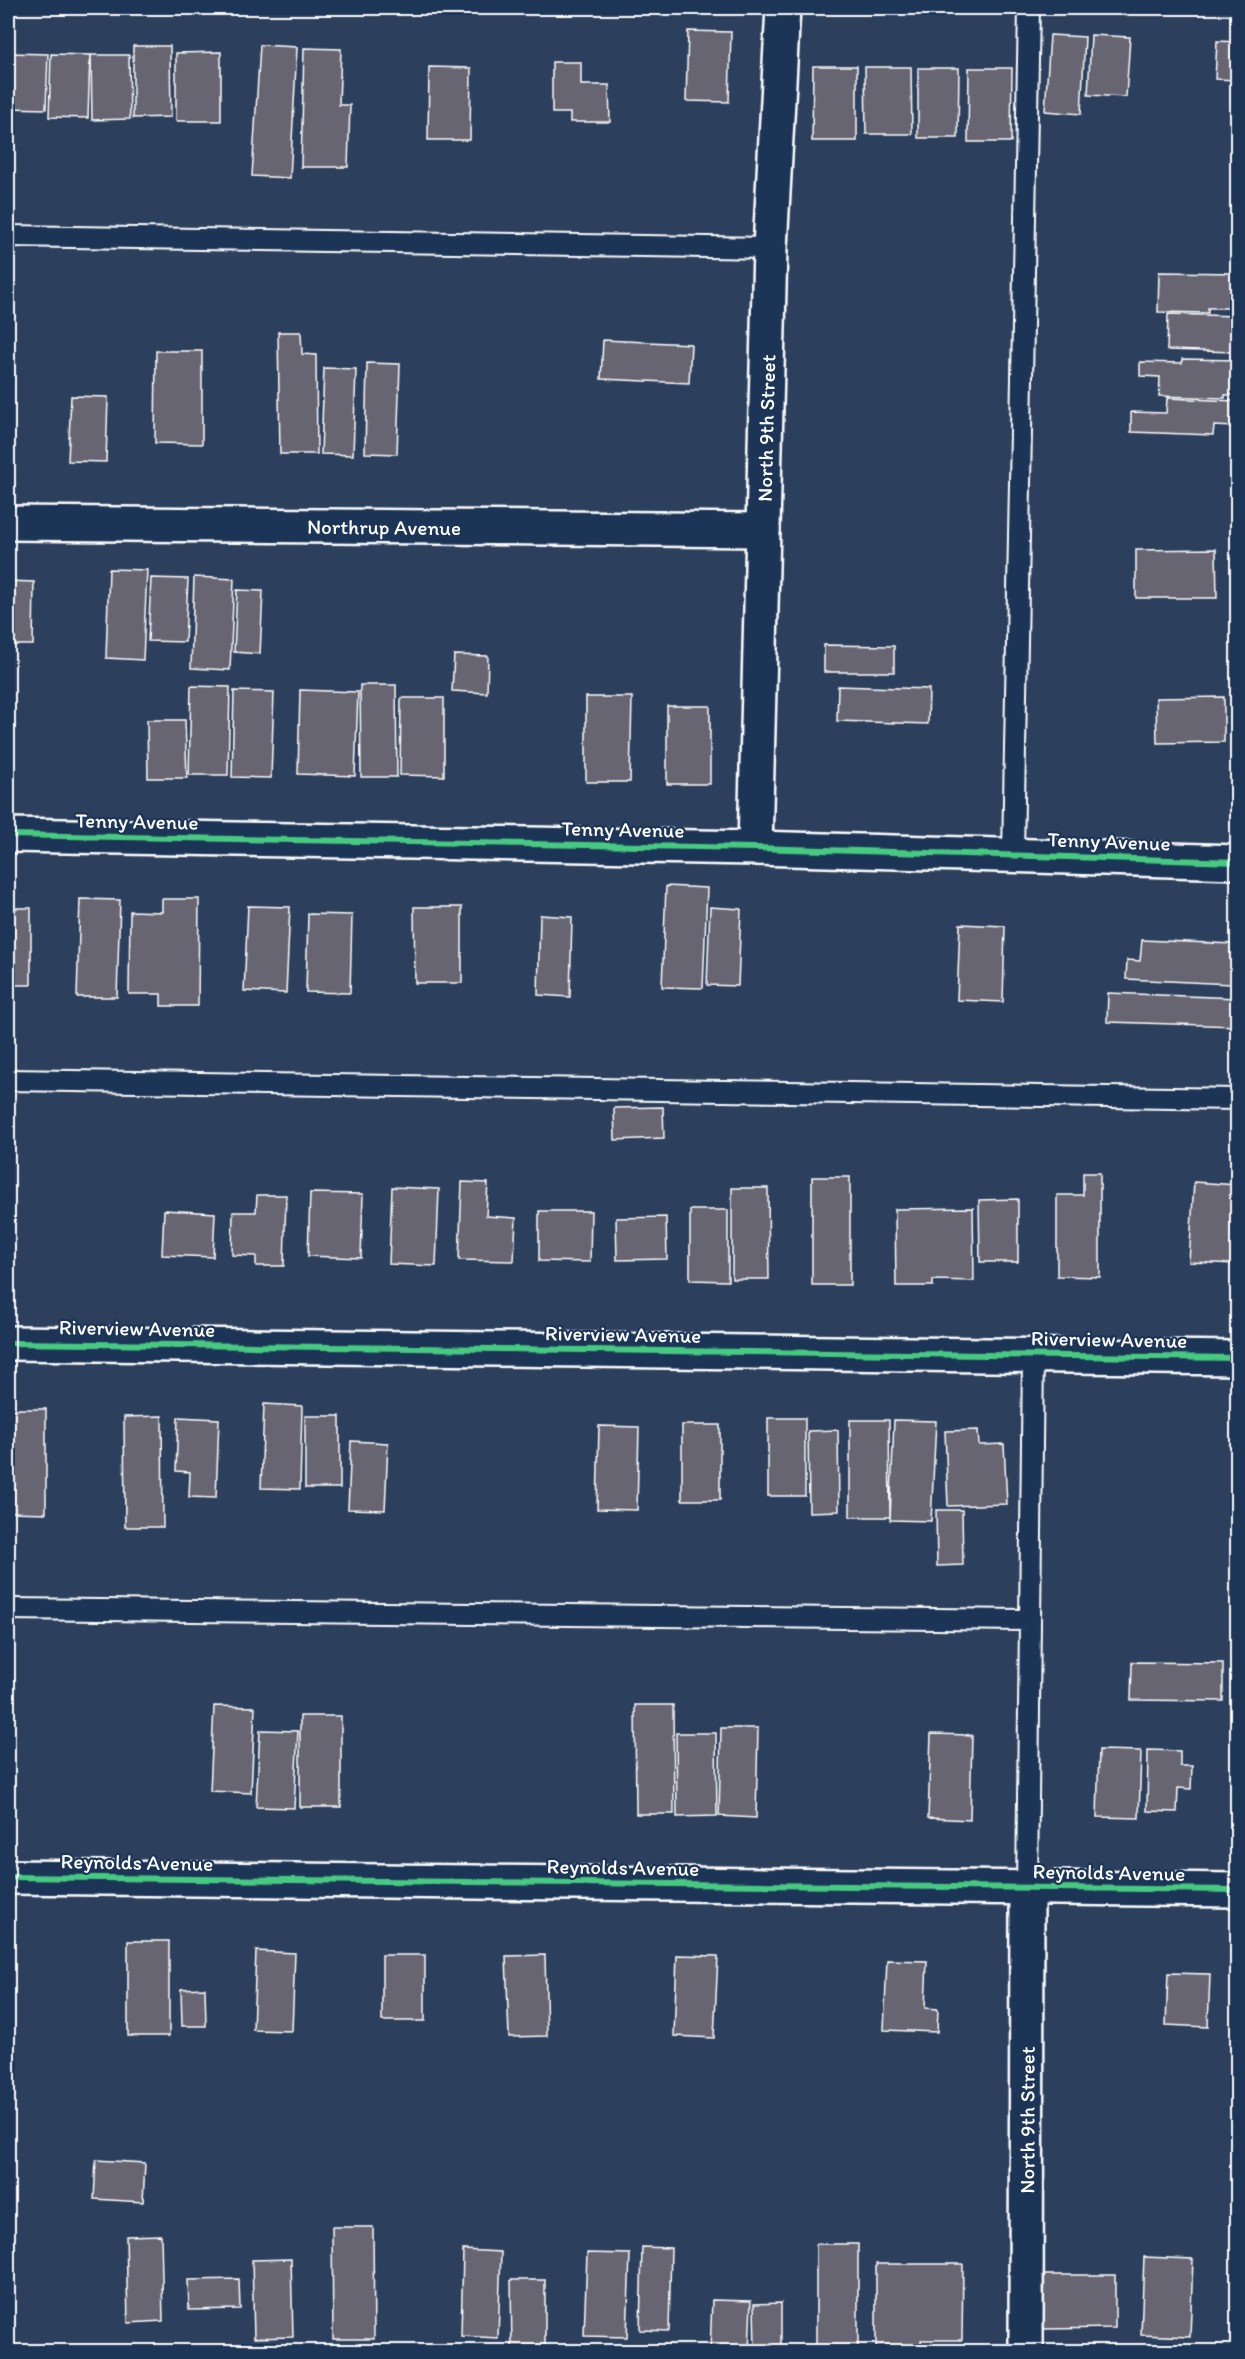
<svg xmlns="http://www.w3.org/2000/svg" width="1245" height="2359" font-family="Itim,sans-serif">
  <rect width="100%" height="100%" fill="#2c3f5c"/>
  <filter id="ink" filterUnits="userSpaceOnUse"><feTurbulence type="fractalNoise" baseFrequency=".0167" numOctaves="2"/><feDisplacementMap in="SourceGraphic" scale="12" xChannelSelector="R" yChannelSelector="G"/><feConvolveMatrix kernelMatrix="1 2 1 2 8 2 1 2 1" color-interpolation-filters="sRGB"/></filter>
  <g filter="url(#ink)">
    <path fill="#686572" stroke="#fff" stroke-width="1.5" d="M688 31 731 32 729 102 686 101Z
      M1050 35 1085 37 1081 114 1045 111Z
      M1091 35 1130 37 1126 97 1088 95Z
      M1217 41 1238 42V80L1215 79Z
      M260 45 297 47 290 178 252 176Z
      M133 46H170L171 117 133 118Z
      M304 48 341 49 339 105H350L348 167H301Z
      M221 52V121H176V53Z
      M8 53 48 54 46 109 8 108Z
      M51 54 90 55 88 118 49 117Z
      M91 55H129L130 119 92 120Z
      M552 62H581V85H609L610 122H570V113H552Z
      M813 66H857V141H812Z
      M429 67 471 68 470 140H428Z
      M865 67H911L912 134H866Z
      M918 68H959L958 138H918Z
      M969 68H1012L1011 142H968Z
      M1159 272 1238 273V308H1208V313L1158 312Z
      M1168 314 1237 316 1236 352 1167 350Z
      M278 332H301L302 354 316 355 317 454H280Z
      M603 340 691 344 689 383 601 379Z
      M156 351H202V444L155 443Z
      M1182 359 1238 360 1237 395H1225V398L1159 396 1160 377 1140 376V362L1182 363Z
      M367 363 400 364 397 454 365 453Z
      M324 368 356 369 353 455 321 454Z
      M71 396 108 397 106 462 68 461Z
      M1167 398 1235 401V427L1214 426 1213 435 1131 432V412L1166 413Z
      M1216 549 1217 598H1136V550Z
      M109 569 147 570 143 660 106 658Z
      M194 577 234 579 230 670 191 668Z
      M151 578 188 579 185 642 148 641Z
      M8 581 34 582 33 645H8Z
      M237 590 263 591 260 654 234 652Z
      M824 645 894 646V672H824Z
      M454 655 488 656 487 693 452 691Z
      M360 685H396L397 777H361Z
      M191 686 230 687 228 775H189Z
      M838 686 929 689 928 724 837 721Z
      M300 690 358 692 355 776 298 774Z
      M234 691 274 692 271 778 232 777Z
      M586 697H632L630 782H586Z
      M1224 697V742L1157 743 1156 698Z
      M401 698H444V776L400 775Z
      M667 706H710V784H667Z
      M147 720H185L187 778H148Z
      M666 886 707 888 703 988 662 987Z
      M80 899 120 900 117 997H77Z
      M162 899H199L198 1006H161V994H129L130 911 162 912Z
      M248 906 290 907 286 993 244 991Z
      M414 907H462V983H415Z
      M710 907 741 909 738 986 707 985Z
      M8 908H31V985H8Z
      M308 914 352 915 350 993 306 992Z
      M540 915 572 917 570 997 538 995Z
      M960 924 1005 926 1003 1002 957 1000Z
      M1142 940 1233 944 1231 984 1126 979 1127 960 1140 961Z
      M1108 993 1238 998V1026L1107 1022Z
      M663 1107 664 1138 615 1140 614 1108Z
      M1083 1173H1100V1277L1057 1276V1195H1083Z
      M812 1177H850V1285H812Z
      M462 1182 488 1183 486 1216 516 1218 514 1261 459 1260Z
      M1194 1182 1238 1185V1264L1189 1262Z
      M392 1187 439 1189 436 1266 389 1264Z
      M732 1188H768L769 1279H732Z
      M310 1193 363 1194 361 1258 308 1256Z
      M257 1195H286L284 1266H256V1256L232 1255 233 1212H256Z
      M1018 1199V1262H980L979 1200Z
      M973 1208 974 1281 933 1280V1286H896L895 1209Z
      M164 1210 215 1213 213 1257 162 1255Z
      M690 1210H728V1281L690 1280Z
      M539 1211H591L590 1262 539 1261Z
      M666 1217 667 1259 617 1260 616 1218Z
      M264 1404 302 1406 300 1489 261 1488Z
      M8 1409H46V1513L9 1512Z
      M162 1416 163 1527H125L124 1417Z
      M305 1416H340V1488H305Z
      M178 1417 219 1419 216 1498 189 1497 190 1472 176 1471Z
      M768 1418H805V1496H768Z
      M850 1420H889L890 1517H850Z
      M894 1420 936 1421 931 1521 890 1520Z
      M682 1425H720V1500H682Z
      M599 1426 639 1427 637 1510 597 1509Z
      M838 1430 839 1511 809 1512 808 1431Z
      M978 1430 979 1445 1004 1444 1007 1504 948 1506 945 1431Z
      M351 1441 388 1443 385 1510 348 1509Z
      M936 1510H962L963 1565 937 1566Z
      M1132 1662 1223 1663V1701L1131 1700Z
      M635 1705H673L674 1814H636Z
      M214 1706 255 1707 251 1793 210 1791Z
      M300 1716H341V1807H300Z
      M721 1728H758L756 1818 719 1816Z
      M260 1730 298 1731 294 1808 256 1807Z
      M676 1733H716L717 1816 677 1817Z
      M931 1734 972 1735 970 1820 928 1818Z
      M1099 1750 1141 1751 1139 1818 1097 1817Z
      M1148 1750 1180 1751V1766H1192L1191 1789 1178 1788 1177 1812 1147 1811Z
      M128 1941H169V2036H128Z
      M256 1951 295 1953 292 2031 253 2030Z
      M382 1955H425V2021H382Z
      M545 1955 547 2036 509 2037 506 1956Z
      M677 1955 718 1956 714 2038 674 2036Z
      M887 1960 927 1961 925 2008 938 2009 937 2032 884 2030Z
      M1168 1973 1210 1974 1208 2027 1166 2025Z
      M205 1988 206 2026H182L181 1989Z
      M96 2160 145 2163 143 2202 94 2199Z
      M332 2227H373L374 2339H333Z
      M161 2235 163 2321 128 2323 126 2236Z
      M816 2244H858V2352H816Z
      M642 2247 671 2248 669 2331 640 2330Z
      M463 2250 501 2252 498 2338 461 2336Z
      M587 2253 630 2254 627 2337 584 2336Z
      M1144 2257 1193 2259 1190 2337 1141 2335Z
      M291 2259 293 2337 254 2338 252 2260Z
      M876 2264H963L962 2340H921L922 2352H876Z
      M1044 2275H1115V2328L1044 2329Z
      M239 2279 240 2309 189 2310 188 2280Z
      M511 2280H545V2352H512Z
      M712 2300 751 2301 749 2352H710Z
      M781 2303V2352H755L754 2304Z"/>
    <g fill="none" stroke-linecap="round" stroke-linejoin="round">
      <g stroke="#fff" stroke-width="24">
        <path id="service" d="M8 236 770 248
          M1013 854 1029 8
          M8 1080 1238 1099
          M8 1609 1030 1620
          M1027 1888 1033 1355"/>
      </g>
      <g stroke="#fff" stroke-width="38">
        <g id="minor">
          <path id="s1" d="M8 523 763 530"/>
          <path d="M8 835 755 848 1238 862"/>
          <path id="s2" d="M755 848 770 248 783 8"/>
          <path d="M8 1343 1238 1358"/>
          <path d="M8 1877 1238 1890"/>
          <path id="s3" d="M1026 2352 1027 1888"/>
        </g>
      </g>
      <use href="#service" stroke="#1d3557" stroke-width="20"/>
      <use href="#minor" stroke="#1d3557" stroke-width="33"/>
      <g stroke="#1d3557" stroke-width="10">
        <path id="cycleway" d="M8 835 755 848 1238 862
          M8 1343 1238 1358
          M8 1877 1238 1890"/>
      </g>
      <use href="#cycleway" stroke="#46c982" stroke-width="6"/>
    </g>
  </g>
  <g text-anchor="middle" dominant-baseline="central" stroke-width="4.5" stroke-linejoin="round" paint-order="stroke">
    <g font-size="21" fill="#fff" stroke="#1d3557">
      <text stroke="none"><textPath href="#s2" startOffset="420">North 9th Street</textPath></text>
      <text stroke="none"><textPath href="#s1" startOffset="376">Northrup Avenue</textPath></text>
      <text transform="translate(137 821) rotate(1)">Tenny Avenue</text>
      <text transform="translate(623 829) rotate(1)">Tenny Avenue</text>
      <text transform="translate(1109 841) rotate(2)">Tenny Avenue</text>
      <text transform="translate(137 1328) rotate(1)">Riverview Avenue</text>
      <text transform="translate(623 1334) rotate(1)">Riverview Avenue</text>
      <text transform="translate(1109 1339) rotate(1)">Riverview Avenue</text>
      <text transform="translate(137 1862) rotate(1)">Reynolds Avenue</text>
      <text transform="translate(623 1867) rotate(1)">Reynolds Avenue</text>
      <text transform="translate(1109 1872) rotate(1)">Reynolds Avenue</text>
      <text stroke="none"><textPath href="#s3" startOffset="232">North 9th Street</textPath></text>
    </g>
  </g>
  <rect width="1245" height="2359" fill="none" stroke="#1d3557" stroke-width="30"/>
  <rect x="15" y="15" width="1215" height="2329" fill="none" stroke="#fff" stroke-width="2" filter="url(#ink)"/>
</svg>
